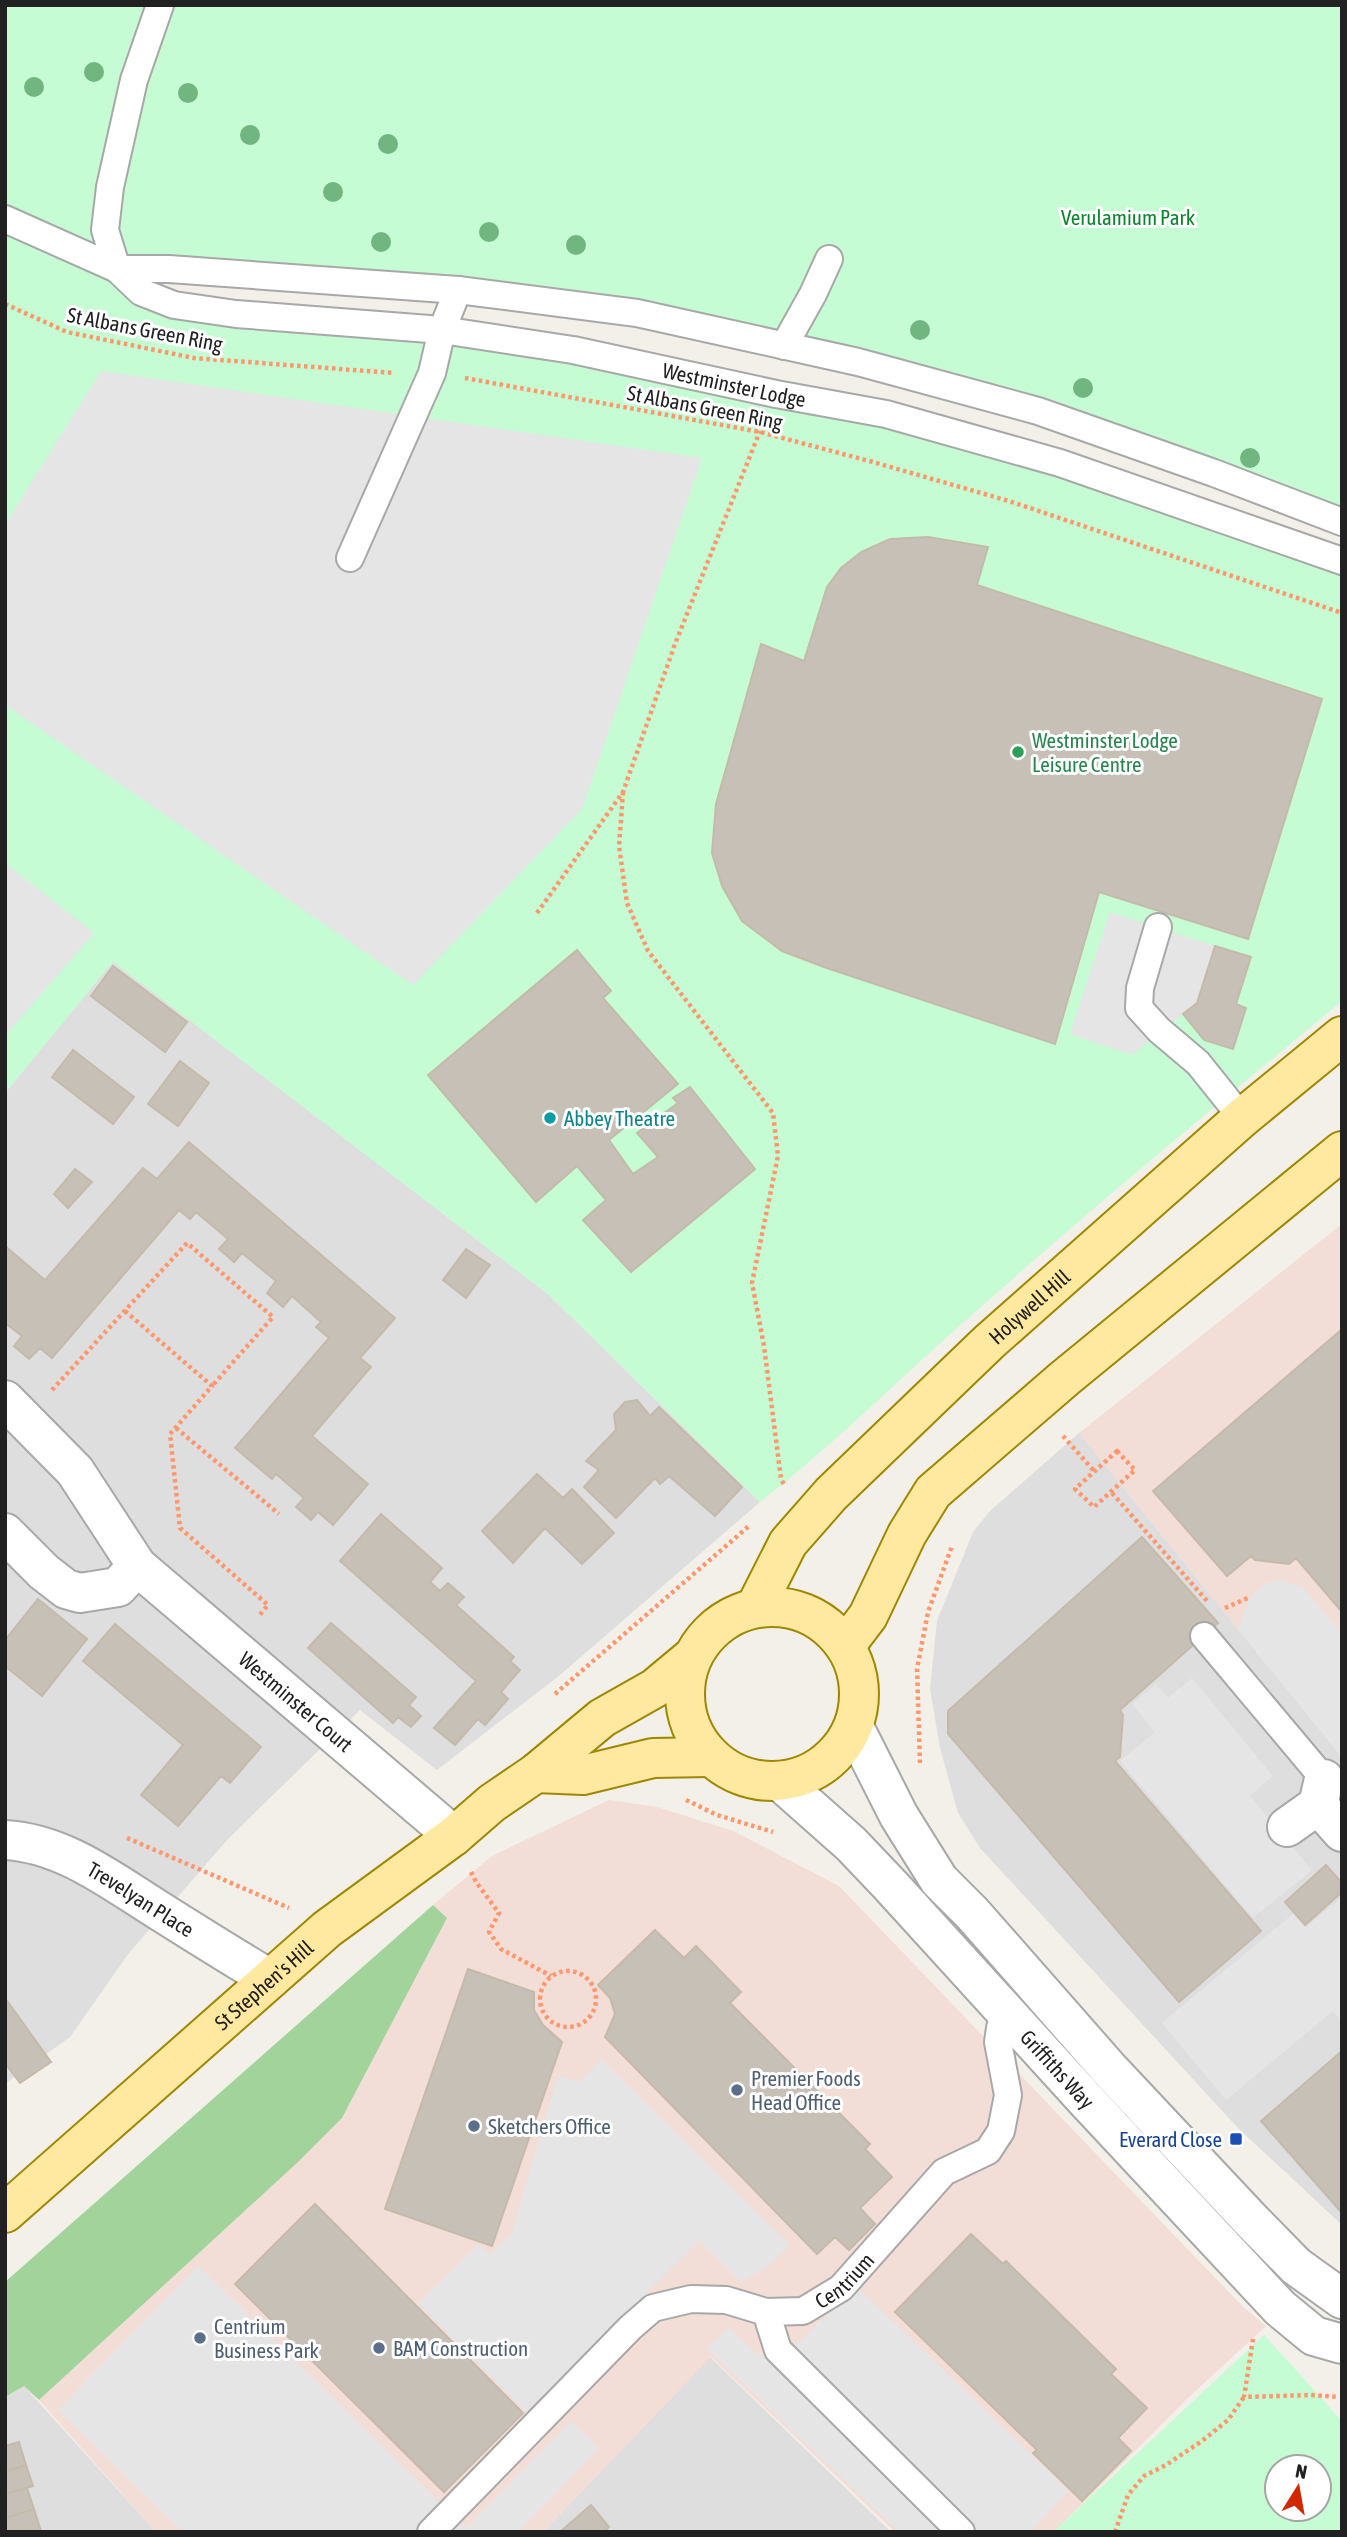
<svg xmlns="http://www.w3.org/2000/svg" width="1347" height="2537" font-family="'Asap Condensed',sans-serif">
  <rect width="100%" height="100%" fill="#f2f0e8"/>
  <path fill="#dfdede" d="M113 961 548 1294 760 1502 560 1675 437 1770 360 1710 228 1839 129 1953 70 2037 5 2084V1093Z
    M1079 1433 1342 1757V2225L1238 2128 980 1848 958 1813 940 1748 930 1689 937 1621 973 1532 990 1511Z
    M710 2357 891 2532H543Z
    M24 2386 156 2532H5V2397Z"/>
  <path fill="#f3ddd7" d="M1342 1224V1757L1079 1433Z
    M609 1800 657 1807 733 1831 839 1886 1244 2308 1266 2326 1190 2396 1054 2532H895L711 2357 543 2532H156L39 2400 298 2162 342 2118 447 1918 433 1905 492 1856Z"/>
  <path fill="#a1d39b" d="M433 1905 447 1918 342 2118 298 2162 39 2400 24 2386 5 2397V2282Z"/>
  <path fill="#c5fcd3" fill-rule="evenodd" d="M5 5H1342V509L637 313 117 269 5 219Z
    M5 223C68 252 125 291 186 321L464 343 626 371 880 424 1007 454 1342 572V1001C1218 1104 1094 1206 974 1313 902 1376 835 1444 760 1502L548 1294 113 962 5 1093Z
    M1264 2335 1342 2421V2532H1053ZM1277 2467H1319V2509H1277Z"/>
  <path fill="#e5e5e5" d="M101 371 702 458 582 809 413 985 5 705V525Z
    M5 863 94 933 5 1036Z
    M1110 912 1215 946 1197 1003 1132 1055 1070 1034Z
    M1278 1580 1303 1588 1342 1633V1757L1238 1630 1250 1597 1266 1583Z
    M1192 1678 1273 1776 1250 1796 1312 1870 1253 1918 1120 1761 1155 1732 1132 1704 1156 1684 1168 1698Z
    M1342 1897V2021L1333 2011 1226 2100 1162 2023 1294 1913 1306 1927Z
    M601 2059 790 2245 769 2266 741 2282 699 2241 526 2412 418 2304 479 2244 490 2255 511 2235 558 2076 579 2082Z
    M198 2266 466 2528 571 2421 599 2449 518 2532H183L58 2410Z
    M855 2285 1069 2491 1030 2532H899L707 2349 728 2327 755 2353 772 2354 802 2340Z"/>
  <path fill="#c7c0b6" stroke="#c4baa9" stroke-width="2" d="M928 537 988 547 977 585 1322 699 1248 939 1099 892 1055 1044 824 967 782 951 742 921 722 886 712 853 716 804 761 644 804 661 827 587 841 568 861 552 890 539Z
    M1215 946 1251 957 1236 1004 1246 1008 1233 1049 1204 1040 1183 1014 1197 1003Z
    M577 950 611 991 603 998 678 1084 609 1140 633 1174 658 1157 637 1133 678 1103 673 1098 690 1087 755 1169 631 1272 583 1220 606 1200 577 1166 536 1202 428 1075Z
    M113 966 187 1022 165 1052 91 996Z
    M73 1050 134 1097 113 1124 52 1077Z
    M180 1061 209 1083 178 1126 148 1104Z
    M189 1142 395 1318 360 1358 371 1367 312 1436 368 1484 333 1525 318 1512 311 1520 296 1507 304 1498 276 1474 272 1479 235 1448 329 1338 316 1327 321 1322 292 1296 283 1307 267 1293 276 1281 242 1253 234 1262 219 1249 228 1239 196 1212 190 1219 179 1210 52 1358 40 1348 29 1359 14 1346 22 1336 5 1323V1246L45 1280 143 1168 157 1179Z
    M75 1169 92 1182 68 1208 54 1194Z
    M466 1249 490 1265 466 1298 443 1280Z
    M1340 1331 1342 1332V1612L1296 1558 1289 1564 1255 1560 1251 1556 1227 1576 1153 1491Z
    M637 1400 650 1416 659 1407 742 1487 715 1516 669 1476 660 1484 655 1478 616 1518 584 1487 599 1470 586 1461 616 1430 614 1414 625 1402Z
    M537 1474 563 1498 572 1489 614 1533 582 1564 545 1528 513 1563 482 1531Z
    M381 1514 442 1568 430 1582 440 1591 448 1583 464 1597 456 1605 514 1657 510 1661 520 1670 501 1692 508 1699 494 1715 485 1725 478 1719 455 1745 434 1728 476 1681 340 1561Z
    M1142 1537 1218 1623 1120 1710 1123 1715 1120 1757 1115 1761 1261 1931 1179 2002 948 1734V1711Z
    M38 1599 87 1639 42 1696 5 1666V1640Z
    M331 1623 416 1697 409 1705 421 1716 411 1727 398 1717 393 1723 308 1648Z
    M115 1624 261 1747 230 1783 221 1776 178 1826 141 1795 183 1745 83 1661Z
    M1326 1865 1342 1883V1892L1305 1925 1285 1902Z
    M655 1930 684 1958 696 1946 741 1992 730 2003 870 2144 865 2149 892 2177 860 2208 875 2224 849 2250 835 2237 817 2254 605 2037 615 2014 610 1998 598 1985Z
    M468 1969 534 1992V2010L543 2025 562 2042 492 2246 385 2209Z
    M5 1998 51 2062 20 2083 5 2063Z
    M1342 2051V2213L1261 2121Z
    M315 2204 523 2413 444 2492 235 2284Z
    M971 2234 1003 2264 1006 2261 1116 2369 1111 2374 1147 2408 1118 2438 1131 2451 1082 2501 1033 2453 1037 2450 895 2312Z
    M19 2442 26 2465 5 2472V2446Z
    M26 2465 33 2486 5 2494V2472Z
    M27 2488 34 2509 5 2518V2494Z
    M591 2505 609 2527 604 2532H560Z
    M34 2509 41 2531 5 2532V2518Z"/>
  <g fill="none" stroke-linecap="round" stroke-linejoin="round">
    <g stroke="#a8a8a8" stroke-width="30">
      <g id="service">
        <path id="s1" d="M5 219 117 269 141 292 174 305 236 314 442 330 573 350 776 394 886 414 1060 463 1342 561"/>
        <path d="M117 269H169L458 290 637 313 858 362 1038 411 1214 473 1342 522"/>
        <path d="M117 269 105 230 110 187 134 80 160 5"/>
        <path d="M784 346 813 294 829 259"/>
        <path d="M350 558 432 373 442 330 458 290"/>
        <path d="M1158 927 1140 988 1139 1008 1159 1030 1198 1063 1242 1118"/>
        <path d="M1204 1636 1324 1779"/>
        <path d="M766 2312 778 2350 961 2532"/>
        <path id="s2" d="M431 2532 630 2328 653 2308 691 2299 726 2300 766 2312 803 2311 841 2288 944 2172 988 2151 1001 2131 1008 2095 998 2042 1000 2028 1007 2011"/>
      </g>
    </g>
    <g stroke="#a8a8a8" stroke-width="42">
      <g id="minor">
        <path id="s3" d="M5 1400 75 1471 137 1566 454 1836"/>
        <path d="M5 1533 44 1572 66 1589 80 1593 118 1587 137 1566"/>
        <path d="M1318 1805 1342 1832"/>
        <path d="M1287 1827 1318 1805 1324 1779"/>
        <path id="s4" d="M5 1840C62 1843 109 1879 155 1908 193 1932 231 1956 270 1979"/>
      </g>
    </g>
    <g stroke="#a8a8a8" stroke-width="42">
      <g id="tertiary">
        <path d="M854 1727 899 1816 939 1880 972 1913 1110 2070 1249 2218 1296 2266 1342 2299"/>
        <path id="s5" d="M781 1782 851 1844 891 1886 1084 2098 1280 2308 1314 2336 1342 2344"/>
      </g>
    </g>
    <g stroke="#9f8700" stroke-width="42">
      <g id="primary">
        <circle cx="772" cy="1694" r="87"/>
        <path id="s6" d="M755 1608 788 1543 831 1494 989 1342 1242 1118 1342 1036"/>
        <path d="M846 1645 868 1616 907 1534 933 1492 1065 1378 1342 1151"/>
        <path d="M536 1773 583 1775 653 1758 710 1757"/>
        <path id="s7" d="M5 2213 327 1929 454 1836 492 1803 536 1773 602 1718 655 1688 691 1658"/>
      </g>
    </g>
    <path stroke="#ff966c" stroke-width="4.5" stroke-dasharray="3.5 3.5" stroke-linecap="butt" d="M5 304 67 332 194 358 394 373
      M465 378 760 432 873 462 1009 501 1342 613
      M623 792 619 846 627 903 648 951 773 1113 778 1156 752 1283 764 1346 781 1479 785 1486
      M537 913 623 792 675 644 760 431
      M125 1311 212 1386 170 1434 180 1528 268 1605 258 1617
      M52 1390 187 1243 273 1317 212 1386
      M176 1428 279 1514
      M1063 1436 1095 1472
      M1117 1451 1135 1470 1094 1507 1075 1489Z
      M1112 1493 1208 1602
      M1225 1608 1250 1597
      M555 1694 749 1526
      M920 1763 917 1669 928 1612 952 1546
      M686 1800 717 1815 773 1832
      M127 1838 289 1908
      M471 1872 476 1882 499 1913 489 1932 501 1949 551 1976
      M540 1999a28 28 0 1 1 56 0a28 28 0 1 1-56 0Z
      M1253 2339 1244 2397 1310 2395 1338 2397
      M1115 2532 1128 2495 1144 2476 1166 2465 1202 2441 1228 2420 1244 2397"/>
    <use href="#service" stroke="#fff" stroke-width="26"/>
    <use href="#minor" stroke="#fff" stroke-width="38"/>
    <use href="#tertiary" stroke="#fff" stroke-width="38"/>
    <use href="#primary" stroke="#ffe8a0" stroke-width="38"/>
  </g>
  <g fill="#71b680">
    <circle cx="94" cy="72" r="10"/>
    <circle cx="34" cy="87" r="10"/>
    <circle cx="188" cy="93" r="10"/>
    <circle cx="250" cy="135" r="10"/>
    <circle cx="388" cy="144" r="10"/>
    <circle cx="333" cy="192" r="10"/>
    <circle cx="489" cy="232" r="10"/>
    <circle cx="381" cy="242" r="10"/>
    <circle cx="576" cy="245" r="10"/>
    <circle cx="920" cy="330" r="10"/>
    <circle cx="1083" cy="388" r="10"/>
    <circle cx="1250" cy="458" r="10"/>
  </g>
  <circle fill="#2e9e5b" stroke="#fff" stroke-width="2.5" cx="1018" cy="752" r="7"/>
  <circle fill="#0f9aa8" stroke="#fff" stroke-width="2.5" cx="550" cy="1118" r="7"/>
  <g fill="#5c6f8a" stroke="#fff" stroke-width="2.5">
    <circle cx="737" cy="2090" r="7"/>
    <circle cx="474" cy="2126" r="7"/>
    <circle cx="200" cy="2338" r="7"/>
    <circle cx="379" cy="2348" r="7"/>
  </g>
  <rect fill="#1a4fb4" stroke="#fff" stroke-width="2.5" x="1229" y="2132" width="14" height="14" rx="3.5"/>
  <g text-anchor="middle" dominant-baseline="central" stroke-width="6" stroke-linejoin="round" paint-order="stroke">
    <g font-size="21" fill="#07872a" stroke="#fff">
      <text x="1128" y="217">Verulamium Park</text>
    </g>
    <g font-size="21" fill="#212121" stroke="#fff">
      <text transform="translate(145 329) rotate(11)">St Albans Green Ring</text>
      <text stroke="none"><textPath href="#s1" startOffset="758">Westminster Lodge</textPath></text>
      <text transform="translate(705 407) rotate(11)">St Albans Green Ring</text>
      <text stroke="none"><textPath href="#s6" startOffset="411">Holywell Hill</textPath></text>
      <text stroke="none"><textPath href="#s3" startOffset="422">Westminster Court</textPath></text>
      <text stroke="none"><textPath href="#s4" startOffset="150">Trevelyan Place</textPath></text>
      <text stroke="none"><textPath href="#s7" startOffset="345">St Stephen's Hill</textPath></text>
      <text stroke="none"><textPath href="#s5" startOffset="399">Griffiths Way</textPath></text>
      <text stroke="none"><textPath href="#s2" startOffset="520">Centrium</textPath></text>
    </g>
    <g font-size="21" fill="#27864d" stroke="#fff" text-anchor="start">
      <text x="1032" y="740">Westminster Lodge<tspan x="1032" dy="24">Leisure Centre</tspan></text>
    </g>
    <g font-size="21" fill="#0d838f" stroke="#fff" text-anchor="start">
      <text x="564" y="1118">Abbey Theatre</text>
    </g>
    <g font-size="21" fill="#4e5e75" stroke="#fff" text-anchor="start">
      <text x="751" y="2078">Premier Foods<tspan x="751" dy="24">Head Office</tspan></text>
      <text x="488" y="2126">Sketchers Office</text>
      <text x="214" y="2326">Centrium<tspan x="214" dy="24">Business Park</tspan></text>
      <text x="393" y="2348">BAM Construction</text>
    </g>
    <g font-size="21" fill="#164399" stroke="#fff" text-anchor="end">
      <text x="1222" y="2139">Everard Close</text>
    </g>
  </g>
  <rect width="1347" height="2537" fill="none" stroke="#212121" stroke-width="14"/>
  <g transform="translate(1298 2488) rotate(11)"><circle r="33" fill="#ffffff" stroke="#a6a6a6" stroke-width="2"/>
  <path d="M0-5L12 26L0 18L-12 26Z" fill="#d32700"/>
  <text y="-10" font-size="19" font-weight="bold" text-anchor="middle" fill="#212121">N</text>
  </g>
</svg>
